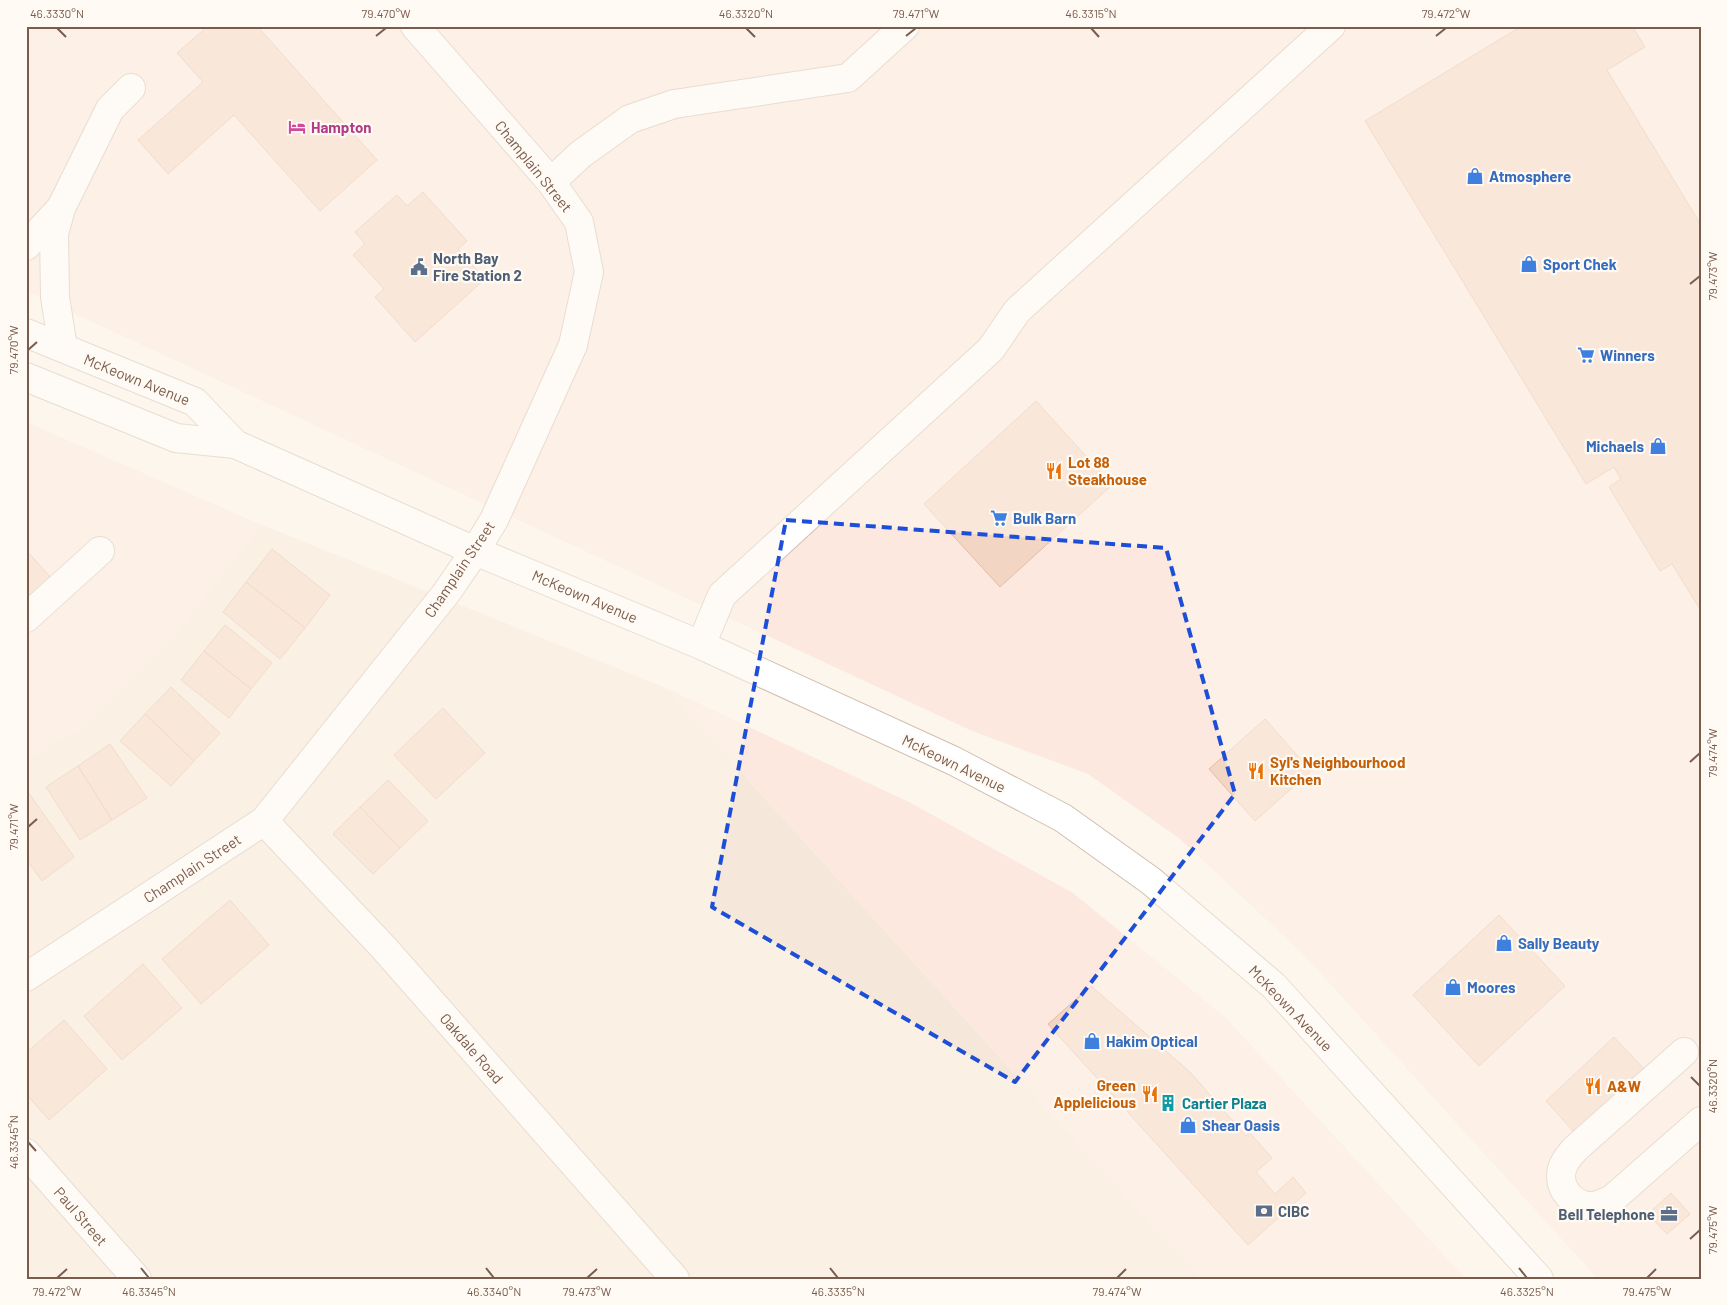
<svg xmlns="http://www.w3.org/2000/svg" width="1727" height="1305" font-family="Barlow,sans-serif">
  <rect width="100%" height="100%" fill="#fdf6ec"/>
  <path fill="#f5e8da" d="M262 525 664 687 1201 1279H26V760L90 722 171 640Z"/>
  <path fill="#fde8e0" d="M26 26H1701V1279H1598L1303 954 1180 839 1088 774 970 730 26 291Z
    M26 422 262 525 171 640 90 722 26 760Z
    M664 687 911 803 1073 893 1225 1017 1466 1279H1201Z"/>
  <path fill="#f3d5c3" stroke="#e6bba3" d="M208 26H257L377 160 320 211 234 115 168 174 138 140 203 82 177 53Z
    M1522 26H1632L1645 47 1607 70 1701 225V611L1672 564 1660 571 1609 487 1621 479 1614 467 1586 484 1365 121Z
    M423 192 467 241 458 249 485 279 415 342 375 297 384 289 353 255 365 244 355 232 397 195 407 206Z
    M1036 401 1112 485 1000 587 924 504Z
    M272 549 330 595 305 628 246 582Z
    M26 550 54 581 26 605Z
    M246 582 305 628 280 659 223 612Z
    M225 625 272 663 251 689 204 651Z
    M204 651 251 689 229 718 181 680Z
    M171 687 220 733 194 761 145 714Z
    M443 708 485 753 436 799 394 755Z
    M145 714 194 761 171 786 120 741Z
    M1265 719 1311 771 1255 821 1209 769Z
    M110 744 147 798 112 820 78 766Z
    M78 766 112 820 80 840 46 787Z
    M388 780 428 821 400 848 360 807Z
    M28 792 74 857 42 881 26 859V794Z
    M360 807 400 848 373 874 333 834Z
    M230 900 269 945 201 1004 162 959Z
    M1499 915 1565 986 1479 1066 1413 995Z
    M143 964 182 1008 122 1060 84 1016Z
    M1091 986 1190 1072 1246 1136 1250 1133 1272 1158 1256 1172 1275 1194 1293 1177 1306 1193 1248 1245 1048 1024Z
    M64 1020 107 1069 49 1120 26 1094V1053Z
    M1614 1037 1645 1070 1576 1134 1546 1101Z
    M1671 1193 1690 1214 1667 1234 1648 1214Z"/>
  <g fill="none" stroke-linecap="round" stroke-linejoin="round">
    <g stroke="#d1beb0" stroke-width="30">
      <path id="minor" d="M551 182 581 154 630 119 674 104 848 78 905 26
        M26 246 60 209
        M26 333 195 402 235 444
        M63 348 55 297 54 234 61 208 110 109 131 88
        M26 377 176 438 235 444 475 551 701 645 954 761 1063 818 1151 881 1274 986 1539 1279
        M26 618 100 551
        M701 645 722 595 991 349 1017 311 1331 26
        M264 821 384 948 675 1279
        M26 977 264 821 447 592 475 551 494 520 573 345 589 272 579 222 551 182 415 26
        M1684 1052 1575 1149C1568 1157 1561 1165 1561 1176 1561 1192 1576 1207 1592 1206 1598 1206 1605 1202 1611 1200L1701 1121
        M26 1153 137 1279"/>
    </g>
    <use href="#minor" stroke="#fff" stroke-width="28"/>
  </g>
  <path d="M0 0H1727V1305H0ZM786 520 1166 548 1235 794 1015 1082 712 907Z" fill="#fdf6ec" fill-opacity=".55" fill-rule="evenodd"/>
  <path fill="none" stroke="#1d4ed8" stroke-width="4" stroke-dasharray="10 6" stroke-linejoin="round" d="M786 520 1166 548 1235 794 1015 1082 712 907Z"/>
  <path fill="none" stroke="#7a5c4d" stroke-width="2" d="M57 28 66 37M746 28 755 37M1091 28 1099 37M376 36 386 28M906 36 916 28M1436 36 1446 28M1690 284 1700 276M28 350 37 342M1690 762 1700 753M28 827 37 819M1691 1077 1700 1086M28 1142 36 1151M1690 1239 1700 1230M141 1268 149 1278M486 1268 494 1278M830 1268 838 1278M1519 1268 1527 1278M57 1278 67 1269M587 1278 597 1269M1117 1278 1126 1269M1647 1278 1656 1269"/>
  <defs>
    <g id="hotel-bare" transform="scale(1.35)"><path d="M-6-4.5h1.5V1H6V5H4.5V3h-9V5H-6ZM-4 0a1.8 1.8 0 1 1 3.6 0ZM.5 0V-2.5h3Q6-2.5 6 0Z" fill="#d1479c" stroke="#fffaf3" stroke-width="2.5" paint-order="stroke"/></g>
    <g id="shop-bare" transform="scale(1.35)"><path d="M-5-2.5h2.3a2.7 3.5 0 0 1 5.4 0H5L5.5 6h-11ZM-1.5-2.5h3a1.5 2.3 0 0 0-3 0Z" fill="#3f7fe0" stroke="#fffaf3" stroke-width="2.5" paint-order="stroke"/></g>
    <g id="civic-bare" transform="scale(1.35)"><path d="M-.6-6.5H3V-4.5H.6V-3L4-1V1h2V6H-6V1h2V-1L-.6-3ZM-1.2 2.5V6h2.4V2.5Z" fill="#5c6f8a" stroke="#fffaf3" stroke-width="2.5" paint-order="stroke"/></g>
    <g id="supermarket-bare" transform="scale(1.35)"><path d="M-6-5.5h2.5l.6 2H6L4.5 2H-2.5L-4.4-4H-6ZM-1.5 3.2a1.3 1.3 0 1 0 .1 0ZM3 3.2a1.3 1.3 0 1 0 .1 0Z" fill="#3f7fe0" stroke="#fffaf3" stroke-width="2.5" paint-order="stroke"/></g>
    <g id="restaurant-bare" transform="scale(1.35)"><path d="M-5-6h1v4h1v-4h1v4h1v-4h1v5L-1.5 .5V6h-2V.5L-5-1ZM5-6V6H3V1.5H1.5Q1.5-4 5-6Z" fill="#e8710a" stroke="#fffaf3" stroke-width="2.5" paint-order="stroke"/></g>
    <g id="building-bare" transform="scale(1.35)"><path d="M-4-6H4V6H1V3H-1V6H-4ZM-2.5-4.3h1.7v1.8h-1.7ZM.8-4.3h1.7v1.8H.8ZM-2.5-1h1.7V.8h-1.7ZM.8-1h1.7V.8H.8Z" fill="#0f9aa8" stroke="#fffaf3" stroke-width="2.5" paint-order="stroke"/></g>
    <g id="bank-bare" transform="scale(1.35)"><path d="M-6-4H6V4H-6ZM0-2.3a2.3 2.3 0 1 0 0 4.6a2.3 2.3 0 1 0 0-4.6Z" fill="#5c6f8a" stroke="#fffaf3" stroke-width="2.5" paint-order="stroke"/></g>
    <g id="office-bare" transform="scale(1.35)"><path d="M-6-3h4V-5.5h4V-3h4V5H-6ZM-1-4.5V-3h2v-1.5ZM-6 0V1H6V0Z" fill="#5c6f8a" stroke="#fffaf3" stroke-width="2.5" paint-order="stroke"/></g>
  </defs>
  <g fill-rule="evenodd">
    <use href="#hotel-bare" x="297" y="127"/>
    <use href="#shop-bare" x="1475" y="176"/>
    <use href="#shop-bare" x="1529" y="264"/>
    <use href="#civic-bare" x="419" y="267"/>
    <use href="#supermarket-bare" x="1586" y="355"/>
    <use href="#shop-bare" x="1658" y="446"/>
    <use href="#restaurant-bare" x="1054" y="471"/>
    <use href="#supermarket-bare" x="999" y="518"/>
    <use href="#restaurant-bare" x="1256" y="771"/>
    <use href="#shop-bare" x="1504" y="943"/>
    <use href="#shop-bare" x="1453" y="987"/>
    <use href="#shop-bare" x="1092" y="1041"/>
    <use href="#restaurant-bare" x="1593" y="1086"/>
    <use href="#restaurant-bare" x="1150" y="1094"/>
    <use href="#building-bare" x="1168" y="1103"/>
    <use href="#shop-bare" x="1188" y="1125"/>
    <use href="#bank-bare" x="1264" y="1211"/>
    <use href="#office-bare" x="1669" y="1214"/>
  </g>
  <g text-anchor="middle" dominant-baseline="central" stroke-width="4.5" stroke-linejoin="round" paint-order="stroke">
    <g font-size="15" font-weight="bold" fill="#b23c85" stroke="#fffaf3" text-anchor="start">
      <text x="311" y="127">Hampton</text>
    </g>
    <g font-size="15" fill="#7a5c4d" stroke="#fffaf3">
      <text transform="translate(534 166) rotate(51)">Champlain Street</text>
      <text transform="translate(137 379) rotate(22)">McKeown Avenue</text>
      <text transform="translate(459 569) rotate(-56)">Champlain Street</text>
      <text transform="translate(585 596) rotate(23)">McKeown Avenue</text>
      <text transform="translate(954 763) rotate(26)">McKeown Avenue</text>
      <text transform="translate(192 868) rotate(-33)">Champlain Street</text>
      <text transform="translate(1291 1008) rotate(46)">McKeown Avenue</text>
      <text transform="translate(472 1048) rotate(49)">Oakdale Road</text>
      <text transform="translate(81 1216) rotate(49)">Paul Street</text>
    </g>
    <g font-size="15" font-weight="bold" fill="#366cbe" stroke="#fffaf3" text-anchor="start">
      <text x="1489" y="176">Atmosphere</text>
      <text x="1543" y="264">Sport Chek</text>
      <text x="1600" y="355">Winners</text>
      <text x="1644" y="446" text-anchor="end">Michaels</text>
      <text x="1013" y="518">Bulk Barn</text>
      <text x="1518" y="943">Sally Beauty</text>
      <text x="1467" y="987">Moores</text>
      <text x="1106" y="1041">Hakim Optical</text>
      <text x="1202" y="1125">Shear Oasis</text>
    </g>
    <g font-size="15" font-weight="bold" fill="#4e5e75" stroke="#fffaf3" text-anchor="start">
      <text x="433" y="258">North Bay<tspan x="433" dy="17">Fire Station 2</tspan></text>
      <text x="1278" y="1211">CIBC</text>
      <text x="1655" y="1214" text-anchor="end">Bell Telephone</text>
    </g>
    <g font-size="15" font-weight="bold" fill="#c56008" stroke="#fffaf3" text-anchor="start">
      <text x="1068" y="462">Lot 88<tspan x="1068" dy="17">Steakhouse</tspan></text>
      <text x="1270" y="762">Syl's Neighbourhood<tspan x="1270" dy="17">Kitchen</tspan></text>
      <text x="1136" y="1085" text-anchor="end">Green<tspan x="1136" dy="17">Applelicious</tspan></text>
      <text x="1607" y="1086">A&amp;W</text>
    </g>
    <g font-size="15" font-weight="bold" fill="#0d838f" stroke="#fffaf3" text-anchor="start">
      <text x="1182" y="1103">Cartier Plaza</text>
    </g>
  </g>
  <rect width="1727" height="1305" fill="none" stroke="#fffaf3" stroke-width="55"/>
  <rect x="28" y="28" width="1672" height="1250" fill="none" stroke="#7a5c4d" stroke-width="2"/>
  <g font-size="12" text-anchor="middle" fill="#7a5c4d">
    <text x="57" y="18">46.3330°N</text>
    <text x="386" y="18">79.470°W</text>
    <text x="746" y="18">46.3320°N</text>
    <text x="916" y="18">79.471°W</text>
    <text x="1091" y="18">46.3315°N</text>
    <text x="1446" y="18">79.472°W</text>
    <text transform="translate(1713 276) rotate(-90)" y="4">79.473°W</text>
    <text transform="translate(14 350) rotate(-90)" y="4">79.470°W</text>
    <text transform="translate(1713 753) rotate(-90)" y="4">79.474°W</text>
    <text transform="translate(14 827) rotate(-90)" y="4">79.471°W</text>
    <text transform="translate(1713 1086) rotate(-90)" y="4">46.3320°N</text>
    <text transform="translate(14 1142) rotate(-90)" y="4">46.3345°N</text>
    <text transform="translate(1713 1230) rotate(-90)" y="4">79.475°W</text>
    <text x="57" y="1296">79.472°W</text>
    <text x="149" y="1296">46.3345°N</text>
    <text x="494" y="1296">46.3340°N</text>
    <text x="587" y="1296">79.473°W</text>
    <text x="838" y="1296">46.3335°N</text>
    <text x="1117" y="1296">79.474°W</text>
    <text x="1527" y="1296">46.3325°N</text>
    <text x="1647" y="1296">79.475°W</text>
  </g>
</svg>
